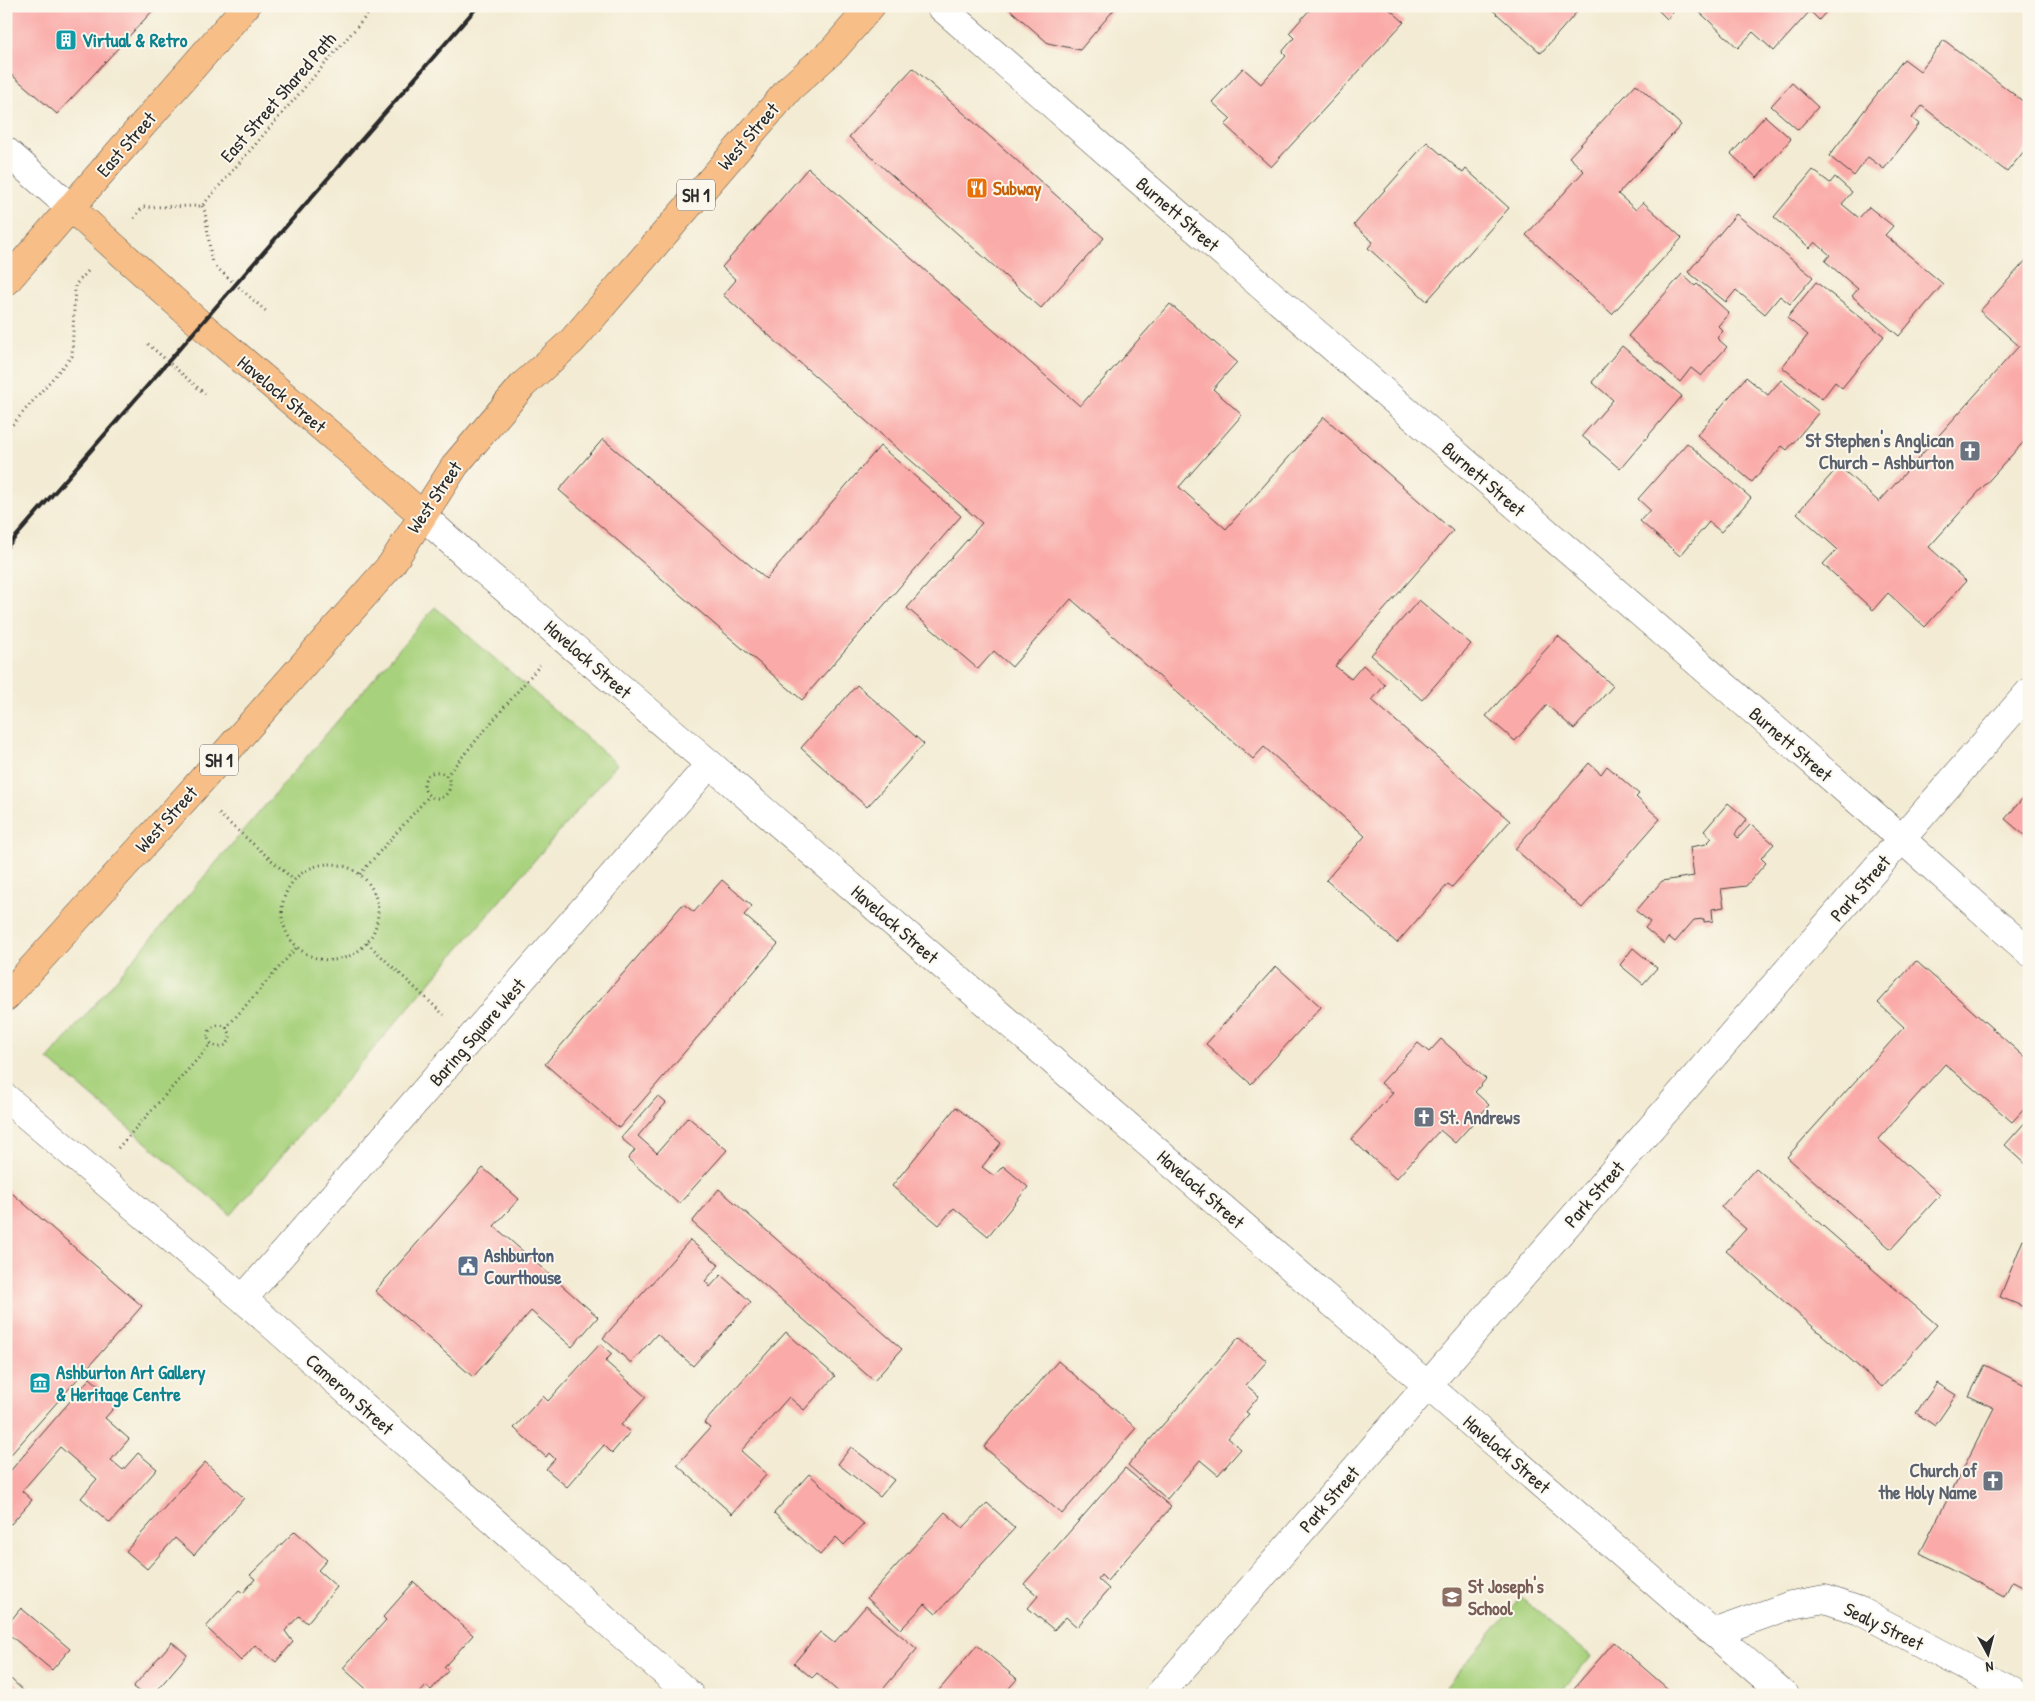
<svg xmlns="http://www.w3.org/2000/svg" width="2035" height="1701" font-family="'Patrick Hand',sans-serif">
  <rect width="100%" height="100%" fill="#fbf7ec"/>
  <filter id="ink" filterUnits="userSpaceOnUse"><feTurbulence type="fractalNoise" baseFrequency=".02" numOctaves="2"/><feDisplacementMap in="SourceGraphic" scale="10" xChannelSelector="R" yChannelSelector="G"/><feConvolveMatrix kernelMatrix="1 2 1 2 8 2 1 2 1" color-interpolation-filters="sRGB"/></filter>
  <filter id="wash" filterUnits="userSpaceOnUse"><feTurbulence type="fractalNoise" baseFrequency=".0096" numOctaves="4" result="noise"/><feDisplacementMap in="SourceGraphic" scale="20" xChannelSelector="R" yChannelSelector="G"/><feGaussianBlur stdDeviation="1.12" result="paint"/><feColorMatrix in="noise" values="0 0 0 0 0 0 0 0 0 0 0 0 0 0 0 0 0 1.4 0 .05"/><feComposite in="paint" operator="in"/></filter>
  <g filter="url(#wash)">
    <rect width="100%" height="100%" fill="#f3ebd3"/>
    <path fill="#a7d17c" stroke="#697e54" d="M435 607 617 764 231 1215 48 1059Z
      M1521 1598 1591 1656 1558 1695H1439Z"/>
    <g id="blocks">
      <path fill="#faaaa8" d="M6 6H157L57 114 6 70Z
        M1006 6H1117L1080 50 1048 43Z
        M1313 6H1386L1404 22 1271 167 1225 125 1231 119 1212 102 1243 68 1261 84 1286 56 1282 52 1294 38 1289 33Z
        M1488 6H1582L1541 53Z
        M1654 6H1678L1667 19Z
        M1693 6H1831L1819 20 1810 11 1774 51 1753 32 1738 48Z
        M1944 40 2029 106V145L2007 172 1922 106 1912 118 1919 124 1884 169 1868 157 1854 176 1829 156 1904 59 1920 71Z
        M913 68 1104 238 1041 308 849 137Z
        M1792 83 1818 107 1798 130 1771 106Z
        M1636 84 1681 125 1618 194 1636 210 1643 202 1682 238 1612 314 1526 235 1584 171 1569 157Z
        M1765 116 1791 139 1757 178 1731 154Z
        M1427 142 1463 173 1466 169 1509 208 1427 301 1368 248 1373 242 1354 225Z
        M808 168 1080 406 1170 304 1237 362 1213 389 1242 415 1179 487 1226 529 1324 417 1453 531 1335 666 1351 679 1363 665 1385 685 1372 700 1510 821 1452 887 1448 884 1397 943 1326 880 1365 836 1264 747 1253 759 1071 599 1012 667 994 651 978 669 907 608 982 523 723 295 736 280 722 267Z
        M1813 170 1830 183 1835 177 1852 192 1842 204 1859 218 1869 207 1893 226 1885 235 1943 284 1899 336 1852 296 1858 289 1825 261 1830 255 1815 242 1810 248 1774 217Z
        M1736 214 1813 277 1790 304 1780 296 1765 314 1736 290 1726 302 1688 272Z
        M2029 257V436L1929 547 1966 581 1925 627 1888 593 1873 610 1823 564 1837 549 1797 513 1839 466 1879 502 2019 346 1980 311Z
        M1682 274 1695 286 1697 284 1729 313 1718 326 1723 331 1717 338 1727 347 1701 376 1691 368 1680 382 1628 336Z
        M1816 282 1884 336 1842 388 1835 382 1822 399 1782 367 1808 335 1787 318Z
        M1622 346 1682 396 1620 469 1582 436 1613 400 1592 382Z
        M1746 377 1768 395 1781 380 1819 412 1787 450 1782 446 1752 482 1697 435Z
        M603 439 766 579 880 446 961 516 802 700 559 490Z
        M1687 443 1751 498 1721 532 1709 522 1680 556 1640 521 1650 510 1638 499Z
        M1419 600 1471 644 1422 700 1371 655Z
        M1558 636 1613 686 1574 729 1547 705 1515 741 1486 716Z
        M857 685 924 744 867 807 801 748Z
        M1589 763 1601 774 1607 766 1639 794 1636 797 1660 819 1582 908 1515 849Z
        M2029 791V839L2005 819Z
        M1728 803 1747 819 1735 834 1738 838 1751 824 1774 844 1761 858 1766 863 1746 886 1721 889 1724 907 1712 909 1713 921 1704 922V919L1694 920 1675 942 1669 937 1664 944 1645 928 1650 922 1636 911 1662 881 1694 876 1690 847 1706 844 1712 838 1704 831Z
        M722 880 752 906 744 915 778 944 619 1128 545 1064 683 904 694 912Z
        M1633 948 1657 968 1643 984 1620 965Z
        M1916 961 2029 1061V1104L2012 1122 1945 1064 1878 1139 1940 1195 1891 1249 1787 1157 1904 1027 1878 1003Z
        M1276 966 1321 1007 1251 1084 1206 1044Z
        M1441 1039 1486 1079 1475 1092 1489 1105 1455 1143 1440 1130 1396 1179 1351 1139 1393 1093 1381 1083 1418 1043 1429 1052Z
        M658 1096 666 1103 638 1136 657 1153 688 1117 727 1150 679 1204 628 1159 635 1150 621 1138Z
        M956 1107 1001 1143 982 1167 994 1176 1003 1166 1028 1187 988 1236 954 1208 939 1225 892 1186Z
        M2029 1118V1167L2005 1145Z
        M483 1168 519 1199 494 1226 598 1317 572 1347 531 1311 473 1377 375 1291Z
        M1756 1168 1937 1325 1882 1387 1726 1251 1746 1229 1721 1207Z
        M6 1188 142 1306 6 1460Z
        M719 1189 902 1349 874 1381 692 1222Z
        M690 1240 719 1265 705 1281 710 1287 721 1275 751 1302 693 1366 657 1334 631 1363 603 1338Z
        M2023 1240 2029 1242V1309L2000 1297Z
        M786 1332 835 1376 804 1410 789 1397 741 1451 767 1474 732 1514 677 1465 710 1428 704 1423Z
        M1239 1337 1267 1361 1246 1385 1259 1396 1246 1412 1249 1414 1228 1438 1241 1449 1218 1475 1200 1460 1167 1499 1128 1465Z
        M600 1344 612 1354 605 1361 646 1397 621 1425 630 1432 612 1453 604 1445 567 1487 546 1469 555 1459 549 1453 546 1457 514 1428 543 1396 548 1401Z
        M1058 1361 1136 1428 1062 1514 984 1447Z
        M1985 1365 2029 1387V1591L2012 1582 2004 1596 1920 1553 1994 1408 1969 1396Z
        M90 1378 118 1403 105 1418 129 1439 111 1460 123 1470 138 1453 157 1469 110 1523 81 1498 97 1479 60 1447 22 1491 32 1500 11 1524 6 1521V1476Z
        M1937 1383 1956 1395 1935 1426 1916 1413Z
        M851 1447 894 1480 880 1497 838 1464Z
        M205 1462 244 1498 194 1555 175 1538 147 1569 126 1551Z
        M1125 1468 1171 1507 1107 1581 1101 1575 1098 1579 1109 1589 1077 1627 1066 1617 1054 1630 1028 1608 1038 1596 1024 1584Z
        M809 1474 864 1524 844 1545 836 1537 820 1555 774 1513Z
        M987 1503 1015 1528 936 1614 925 1604 901 1629 867 1598 945 1512 963 1528Z
        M295 1531 327 1560 318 1570 337 1587 307 1623 299 1616 285 1631 293 1642 276 1662 255 1645 241 1661 206 1627 239 1590 243 1593 255 1579 250 1575Z
        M414 1582 473 1635 444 1667 448 1671 431 1690 426 1686 418 1695H373L343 1668 386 1620 383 1617Z
        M866 1606 917 1649 878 1695H842L817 1673 812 1678 794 1663 820 1632 834 1643Z
        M21 1608 70 1649 52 1670 6 1632V1626Z
        M172 1642 187 1655 153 1695H143L133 1687Z
        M1614 1642 1675 1695H1568Z
        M977 1645 1017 1679 1003 1695H935Z
        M11 1679 28 1695H6V1684Z"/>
    </g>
  </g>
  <g filter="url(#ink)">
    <use href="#blocks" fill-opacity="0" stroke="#494844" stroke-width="1"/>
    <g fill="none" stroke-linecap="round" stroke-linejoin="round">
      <g stroke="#494844" stroke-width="29">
        <path id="minor" d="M940 6 1133 175 1871 812 2029 952
          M6 151 71 208
          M422 515 469 558 710 764 1785 1695
          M6 1098 243 1299 690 1695
          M243 1299 710 764
          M1713 1633 1791 1605 1825 1599 1860 1611 2019 1695
          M1159 1695 2029 692"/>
      </g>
      <g stroke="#494844" stroke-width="29">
        <path id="major" d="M71 208 200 324 359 459 422 515
          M6 282 246 6"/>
      </g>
      <g stroke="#494844" stroke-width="29">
        <path id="highway" d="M6 997 192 791 391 565 456 464 523 385 572 341 790 88 834 49 871 6"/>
      </g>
      <path stroke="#494844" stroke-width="3" stroke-dasharray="1 4" stroke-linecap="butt" d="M202 206 205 212 212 264
        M134 218 143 207 202 206 375 6
        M216 267 268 313
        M77 283 89 270
        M148 344 205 394
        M6 432 72 356 75 286
        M424 785a13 13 0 1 1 26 0a13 13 0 1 1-26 0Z
        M446 776 540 665
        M219 814 294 880
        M282 912a48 48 0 1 1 96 0a48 48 0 1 1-96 0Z
        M360 874 429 796
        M367 943 444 1015
        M208 1036a11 11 0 1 1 22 0a11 11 0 1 1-22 0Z
        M226 1028 297 947
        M118 1148 211 1044"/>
      <use href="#minor" stroke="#fff" stroke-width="28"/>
      <use href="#major" stroke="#f7be87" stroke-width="28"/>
      <use href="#highway" stroke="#f7be87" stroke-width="28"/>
      <path stroke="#2b2b2b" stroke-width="4" d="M6 548 478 6"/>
    </g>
  </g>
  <defs>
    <g id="building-square" transform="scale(1.125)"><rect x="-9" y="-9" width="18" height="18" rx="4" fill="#0f9aa8" stroke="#fbf7ec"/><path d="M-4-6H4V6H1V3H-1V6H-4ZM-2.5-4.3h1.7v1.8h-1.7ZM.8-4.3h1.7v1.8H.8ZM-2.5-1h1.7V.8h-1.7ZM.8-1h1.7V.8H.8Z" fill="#fff"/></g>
    <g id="restaurant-square" transform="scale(1.125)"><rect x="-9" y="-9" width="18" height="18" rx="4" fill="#e8710a" stroke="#fbf7ec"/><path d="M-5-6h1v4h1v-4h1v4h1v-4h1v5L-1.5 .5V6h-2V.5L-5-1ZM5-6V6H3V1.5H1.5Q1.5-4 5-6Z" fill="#fff"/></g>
    <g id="church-square" transform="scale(1.125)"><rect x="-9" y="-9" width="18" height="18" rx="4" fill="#6b7280" stroke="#fbf7ec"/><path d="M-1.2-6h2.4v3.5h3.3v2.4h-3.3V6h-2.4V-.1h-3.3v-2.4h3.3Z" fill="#fff"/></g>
    <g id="civic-square" transform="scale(1.125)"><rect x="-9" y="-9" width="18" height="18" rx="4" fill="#5c6f8a" stroke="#fbf7ec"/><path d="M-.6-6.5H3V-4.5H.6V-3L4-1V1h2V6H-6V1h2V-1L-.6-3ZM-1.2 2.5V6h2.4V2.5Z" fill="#fff"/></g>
    <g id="museum-square" transform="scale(1.125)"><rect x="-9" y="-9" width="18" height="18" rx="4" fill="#0f9aa8" stroke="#fbf7ec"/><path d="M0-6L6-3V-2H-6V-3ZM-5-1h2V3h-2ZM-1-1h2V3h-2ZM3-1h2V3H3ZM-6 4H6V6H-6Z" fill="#fff"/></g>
    <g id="school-square" transform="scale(1.125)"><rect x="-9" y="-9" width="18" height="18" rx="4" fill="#8d6e63" stroke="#fbf7ec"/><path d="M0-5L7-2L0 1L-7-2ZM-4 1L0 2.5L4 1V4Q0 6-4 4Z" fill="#fff"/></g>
  </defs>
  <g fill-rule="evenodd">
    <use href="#building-square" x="66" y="40"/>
    <use href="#restaurant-square" x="977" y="188"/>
    <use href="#church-square" x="1970" y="451"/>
    <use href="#church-square" x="1424" y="1117"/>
    <use href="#civic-square" x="468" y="1266"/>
    <use href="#museum-square" x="40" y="1383"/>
    <use href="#church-square" x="1993" y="1481"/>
    <use href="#school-square" x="1452" y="1597"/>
  </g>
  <g text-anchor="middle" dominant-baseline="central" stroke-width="4" stroke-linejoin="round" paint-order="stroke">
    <g fill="#fbf7ec" stroke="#696865" stroke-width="1">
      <rect x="677" y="179.5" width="38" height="31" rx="4"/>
      <rect x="200" y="744.5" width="38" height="31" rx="4"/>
    </g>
    <g font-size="18" font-weight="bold" fill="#2b2b2b">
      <text x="696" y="195">SH 1</text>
      <text x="219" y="760">SH 1</text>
    </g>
    <g font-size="19" font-weight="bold" fill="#0d838f" stroke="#fbf7ec" text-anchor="start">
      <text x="82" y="40">Virtual &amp; Retro</text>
      <text x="56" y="1372">Ashburton Art Gallery<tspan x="56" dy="22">&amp; Heritage Centre</tspan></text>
    </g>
    <g font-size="19" fill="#2b2b2b" stroke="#fbf7ec">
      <text transform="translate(278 97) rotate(-49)">East Street Shared Path</text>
      <text transform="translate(748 136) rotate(-49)">West Street</text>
      <text transform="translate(126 144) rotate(-49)">East Street</text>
      <text transform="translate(1178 214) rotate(41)">Burnett Street</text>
      <text transform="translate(282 394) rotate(40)">Havelock Street</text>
      <text transform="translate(1484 479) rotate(41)">Burnett Street</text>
      <text transform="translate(434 497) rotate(-56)">West Street</text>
      <text transform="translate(588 659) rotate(41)">Havelock Street</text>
      <text transform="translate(1791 744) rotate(41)">Burnett Street</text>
      <text transform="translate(166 819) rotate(-48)">West Street</text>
      <text transform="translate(1860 888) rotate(-49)">Park Street</text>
      <text transform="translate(895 924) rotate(41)">Havelock Street</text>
      <text transform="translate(477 1032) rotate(-49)">Baring Square West</text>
      <text transform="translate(1201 1189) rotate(41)">Havelock Street</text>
      <text transform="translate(1594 1194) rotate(-49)">Park Street</text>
      <text transform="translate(350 1394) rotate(42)">Cameron Street</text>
      <text transform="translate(1507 1454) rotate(41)">Havelock Street</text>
      <text transform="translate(1329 1499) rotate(-49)">Park Street</text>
      <text transform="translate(1884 1626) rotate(26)">Sealy Street</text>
    </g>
    <g font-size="19" font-weight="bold" fill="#c56008" stroke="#fbf7ec" text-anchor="start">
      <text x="993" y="188">Subway</text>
    </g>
    <g font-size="19" font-weight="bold" fill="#5b616d" stroke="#fbf7ec" text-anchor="end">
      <text x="1954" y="440">St Stephen's Anglican<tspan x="1954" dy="22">Church - Ashburton</tspan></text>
      <text x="1440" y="1117" text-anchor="start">St. Andrews</text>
      <text x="1977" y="1470">Church of<tspan x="1977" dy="22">the Holy Name</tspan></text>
    </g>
    <g font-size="19" font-weight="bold" fill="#4e5e75" stroke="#fbf7ec" text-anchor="start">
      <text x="484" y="1255">Ashburton<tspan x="484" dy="22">Courthouse</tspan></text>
    </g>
    <g font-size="19" font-weight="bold" fill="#785e54" stroke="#fbf7ec" text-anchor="start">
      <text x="1468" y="1586">St Joseph's<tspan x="1468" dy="22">School</tspan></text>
    </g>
  </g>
  <rect width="2035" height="1701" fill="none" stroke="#fbf7ec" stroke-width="25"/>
  <g transform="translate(1988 1654) rotate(173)" stroke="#fbf7ec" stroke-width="4" paint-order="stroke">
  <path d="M0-4L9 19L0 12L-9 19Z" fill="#2b2b2b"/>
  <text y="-8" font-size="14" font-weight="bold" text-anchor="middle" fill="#2b2b2b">N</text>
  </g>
</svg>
